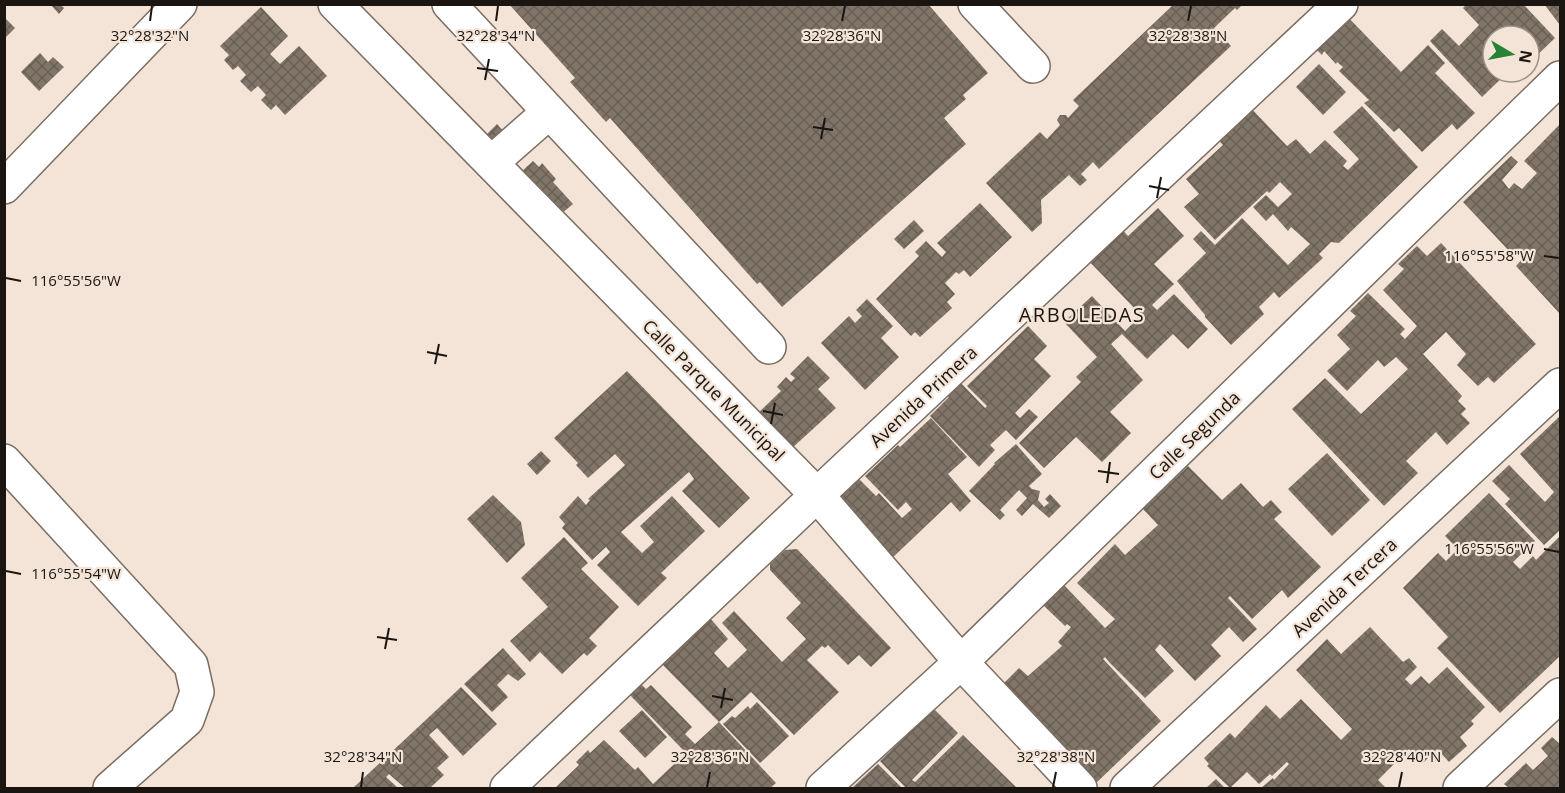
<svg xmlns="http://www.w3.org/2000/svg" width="1565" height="793" font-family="'Open Sans',sans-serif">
  <defs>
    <pattern id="building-cross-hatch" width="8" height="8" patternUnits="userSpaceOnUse" patternTransform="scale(1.5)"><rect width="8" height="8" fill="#817569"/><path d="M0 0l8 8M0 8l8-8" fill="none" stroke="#695f55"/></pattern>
  </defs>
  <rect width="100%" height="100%" fill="#f3e4d7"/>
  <path fill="url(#building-cross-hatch)" d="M50 4H60L64 8 59 14Z
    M509 4H928L988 73 963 95 966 99 944 118 966 144 782 307 760 282 757 284 610 118 606 122 570 82 575 78Z
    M1174 4H1243L1237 10 1235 8 1214 28 1231 46 1099 169 1093 162 1081 174 1087 180 1080 186 1069 175 1041 200 1042 223 1032 232 986 183 1040 132 1047 139 1060 125 1057 120 1060 115H1066L1068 118 1079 106 1073 100Z
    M1467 4H1523L1555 38 1529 63V36H1493V72H1508L1482 97 1430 41 1442 29 1459 46 1479 25 1463 8Z
    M1544 4H1560V25Z
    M261 7 288 36 270 54 280 64 299 46 327 76 285 115 276 105 271 110 261 100 266 95 258 86 251 92 240 81 246 75 238 66 233 70 224 60 229 55 220 46Z
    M1343 12 1401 72 1428 45 1445 63 1435 73 1475 113 1457 130 1452 124 1422 152 1399 128 1394 132 1364 103 1369 100 1339 71 1343 67 1337 62 1336 64 1324 51 1322 55 1310 43Z
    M4 17 15 28 4 39Z
    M40 53 48 62 53 57 64 67 39 91 21 72Z
    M1319 64 1346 92 1323 115 1296 87Z
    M1246 103 1287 146 1296 139 1310 154 1325 140 1347 161 1343 166 1348 170 1359 159 1333 132 1362 106 1418 167 1339 243 1331 242 1319 254 1323 258 1279 298 1274 292 1259 307 1264 314 1231 345 1205 317V315L1177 281 1206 253 1193 239 1201 231 1215 245 1242 218 1288 265 1310 244 1291 227 1288 231 1273 214 1266 221 1253 207 1266 195 1278 207 1292 194 1280 182 1269 193 1267 191 1215 240 1184 207 1199 194 1186 179 1223 145 1213 134Z
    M497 124 509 138 496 149 485 136Z
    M1560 124V314L1516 266 1524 257 1517 250 1512 254 1463 202 1511 156 1518 162 1502 180 1509 189 1514 183 1522 189 1537 173 1524 161Z
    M533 161 539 167 542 163 556 179 553 182 573 204 561 214 521 172Z
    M980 203 1012 237 970 277 964 270 959 274 956 272 945 283 955 294 947 302 952 308 920 337 915 332 911 336 876 299 919 256 915 252 926 241 942 257 946 252 937 243Z
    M1158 208 1184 236 1154 264 1174 284 1152 305 1157 310 1174 294 1208 329 1188 349 1173 334 1147 359 1122 334 1111 344 1143 380 1110 412 1131 433 1102 462 1076 437 1044 468 1019 443 1081 382 1076 377 1097 357 1064 322 1092 296 1125 331 1141 315 1085 257 1118 225 1128 236Z
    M914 220 924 231 904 249 894 239Z
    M1441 243 1536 344 1494 383 1488 377 1478 386 1457 365 1466 354 1446 332 1423 354 1462 396 1458 401 1466 409 1461 414 1470 423 1447 445 1436 432 1406 461 1418 473 1384 506 1292 409 1325 378 1361 414 1408 369 1396 357 1384 367 1378 360 1347 391 1327 371 1350 349 1337 335 1356 316 1350 311 1368 293 1405 329 1400 334 1405 339 1417 326 1383 290 1404 269 1398 264 1417 246 1427 256Z
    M867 299 893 326 881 338 899 357 865 390 821 343 849 316 855 323 862 316 856 310Z
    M1028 326 1047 346 1034 359 1051 376 1015 413 1020 418 1029 409 1038 417 1016 440 1006 430 990 445 995 450 979 467 930 416 949 397 944 393 958 380 985 408 987 406 967 386Z
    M808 356 830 378 818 389 836 408 791 449 757 414 781 391 777 387 786 377 791 382 795 378 790 374Z
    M627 371 750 498 719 528 682 491 694 479 689 472 621 532 642 553 654 542 640 526 672 496 705 531 661 573 667 578 638 606 597 565 610 552 606 547 592 560 562 528 565 524 559 517 578 496 586 505 590 500 588 499 625 465 615 454 588 478 576 465 578 463 554 438Z
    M1560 416V530L1544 545 1505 504 1510 499 1492 481 1509 465 1545 502 1554 492 1520 454Z
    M931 418 967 457 948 474 971 501 960 512 951 502 888 562 831 503 857 477 876 496 879 493 902 518 912 509 906 502 898 510 865 476 898 445 900 447Z
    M1016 444 1042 474 1029 486 1032 489 1040 491 1038 500 1044 507 1049 503 1045 499 1050 494 1061 506 1049 518 1033 504 1022 516 1016 510 1027 498 1019 490 1000 510 1005 515 1000 520 969 491 995 464 994 463Z
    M541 451 551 461 537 475 527 464Z
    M1327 453 1370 500 1332 536 1288 489Z
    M1188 466 1222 500 1241 483 1263 507 1271 500 1282 512 1274 519 1321 567 1288 598 1282 590 1252 619 1230 596 1228 598 1257 629 1243 642 1229 627 1211 645 1221 656 1195 681 1160 644 1155 650 1174 671 1145 698 1109 662 1105 657 1103 659 1161 721 1095 784 1004 683 1019 668 1028 676 1062 646 1058 642 1071 627 1067 624 1065 626 1043 605 1064 585 1105 628 1115 619 1077 583 1115 544 1125 555 1158 525 1143 509Z
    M1489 493 1535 541 1513 562 1520 569 1533 556 1536 560 1560 536V656L1500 713 1437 648 1448 637 1403 588 1438 553 1446 561 1458 549 1445 536Z
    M493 495 521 522 525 545 507 563 467 519Z
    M564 537 588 563 581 569 619 607 589 638 597 646 587 656 584 653 562 674 540 652 530 662 510 641 548 607 521 578Z
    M797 549 891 648 871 667 859 655 848 665 828 645 825 648 822 646 807 660 839 692 794 735 751 692 719 722 661 663 710 618 728 639 714 653 728 668 747 650 722 623 734 611 782 662 806 639 786 618 801 603 770 570V564L785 550Z
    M1370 627 1403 662 1409 658 1417 667 1405 679 1411 685 1421 676 1429 684 1447 667 1485 707 1471 721 1474 724 1460 737 1467 746 1449 762 1437 749 1423 763 1409 749 1378 780 1386 788H1261L1273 778 1274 780 1289 764 1287 762 1272 776 1270 774 1259 784 1247 772 1230 788 1207 766 1209 764 1204 758 1230 733 1235 738 1266 705 1280 719 1301 699 1341 740 1352 729 1296 670 1327 639 1341 654Z
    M503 648 526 674 518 681 508 674 497 685 508 697 492 712 464 684Z
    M640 683 646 689 651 685 692 727 685 734 695 744 719 722 776 783 770 788H555L579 765 576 762 588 750 590 753 604 740 635 770 638 767 653 784 686 753 629 694Z
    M461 687 497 724 463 756 437 728 429 735 449 757 437 768 444 775 430 788H405L389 774 386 777 398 788H353Z
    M757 702 789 736 760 763 723 724 732 716 735 718 748 706 750 709Z
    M934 709 958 733 912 780 915 782 963 735 1017 788H906L880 761Z
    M642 710 667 737 645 758 619 731Z
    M1552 737 1560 744V788H1509L1504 784 1526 763 1533 770 1548 756 1541 748Z
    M878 764 902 788H852Z
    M1216 779 1225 788H1206Z"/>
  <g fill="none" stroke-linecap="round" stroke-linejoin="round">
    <g stroke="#7a6d62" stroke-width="36">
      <path id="minor" d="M335 4 817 495 961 662 1080 788
        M449 4 769 347
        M975 4 1033 66
        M491 163 549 112
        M4 187 180 4
        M4 461 191 665 197 692 187 720 110 788
        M507 788 817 495 1341 4
        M823 788 961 662 1560 78
        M1127 788 1560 385
        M1460 788 1560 695"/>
    </g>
    <use href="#minor" stroke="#fff" stroke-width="33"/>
  </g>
  <path fill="none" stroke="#1a1511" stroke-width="2" d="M150 21 152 6M496 21 498 6M842 21 845 6M1188 21 1191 6M477 68 498 71M485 80 489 59M813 127 833 130M821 139 825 118M1149 186 1169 190M1157 198 1161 177M1544 256 1559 258M6 278 21 281M427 352 447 356M435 364 439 344M763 411 783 415M771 424 775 403M1098 471 1119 474M1107 483 1110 462M1544 549 1559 552M6 571 21 574M377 637 397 640M385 649 389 628M712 696 733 700M721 708 725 688M361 787 363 772M707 787 710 772M1053 787 1056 772M1399 787 1402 772"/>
  <g text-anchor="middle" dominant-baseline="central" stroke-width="4.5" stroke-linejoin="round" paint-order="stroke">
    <g font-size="18" fill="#1a1511" stroke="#f3e4d7">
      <text transform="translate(714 390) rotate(45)">Calle Parque Municipal</text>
      <text transform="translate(923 396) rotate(-43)">Avenida Primera</text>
      <text transform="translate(1194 435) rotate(-44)">Calle Segunda</text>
      <text transform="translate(1344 587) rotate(-43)">Avenida Tercera</text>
    </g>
    <g font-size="20" letter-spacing="1.5" fill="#1a1511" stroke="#f3e4d7">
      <text x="1082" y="314">ARBOLEDAS</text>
    </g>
  </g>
  <g font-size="15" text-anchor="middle" fill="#1a1511" stroke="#f3e4d7" stroke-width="4.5" stroke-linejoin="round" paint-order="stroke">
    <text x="150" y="41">32°28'32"N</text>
    <text x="496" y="41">32°28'34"N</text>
    <text x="842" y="41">32°28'36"N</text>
    <text x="1188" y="41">32°28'38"N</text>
    <text x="1489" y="261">116°55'58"W</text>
    <text x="76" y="286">116°55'56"W</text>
    <text x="1489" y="554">116°55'56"W</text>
    <text x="76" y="579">116°55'54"W</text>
    <text x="363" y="762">32°28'34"N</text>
    <text x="710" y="762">32°28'36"N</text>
    <text x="1056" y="762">32°28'38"N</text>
    <text x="1402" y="762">32°28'40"N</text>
  </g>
  <rect width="1565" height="793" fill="none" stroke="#1a1511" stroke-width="12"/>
  <g transform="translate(1511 54) rotate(100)"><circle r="28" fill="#f3e4d7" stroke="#9c9188" stroke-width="1.5"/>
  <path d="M0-4.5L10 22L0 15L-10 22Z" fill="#278334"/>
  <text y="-9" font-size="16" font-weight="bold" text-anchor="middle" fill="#1a1511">N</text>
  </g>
</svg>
